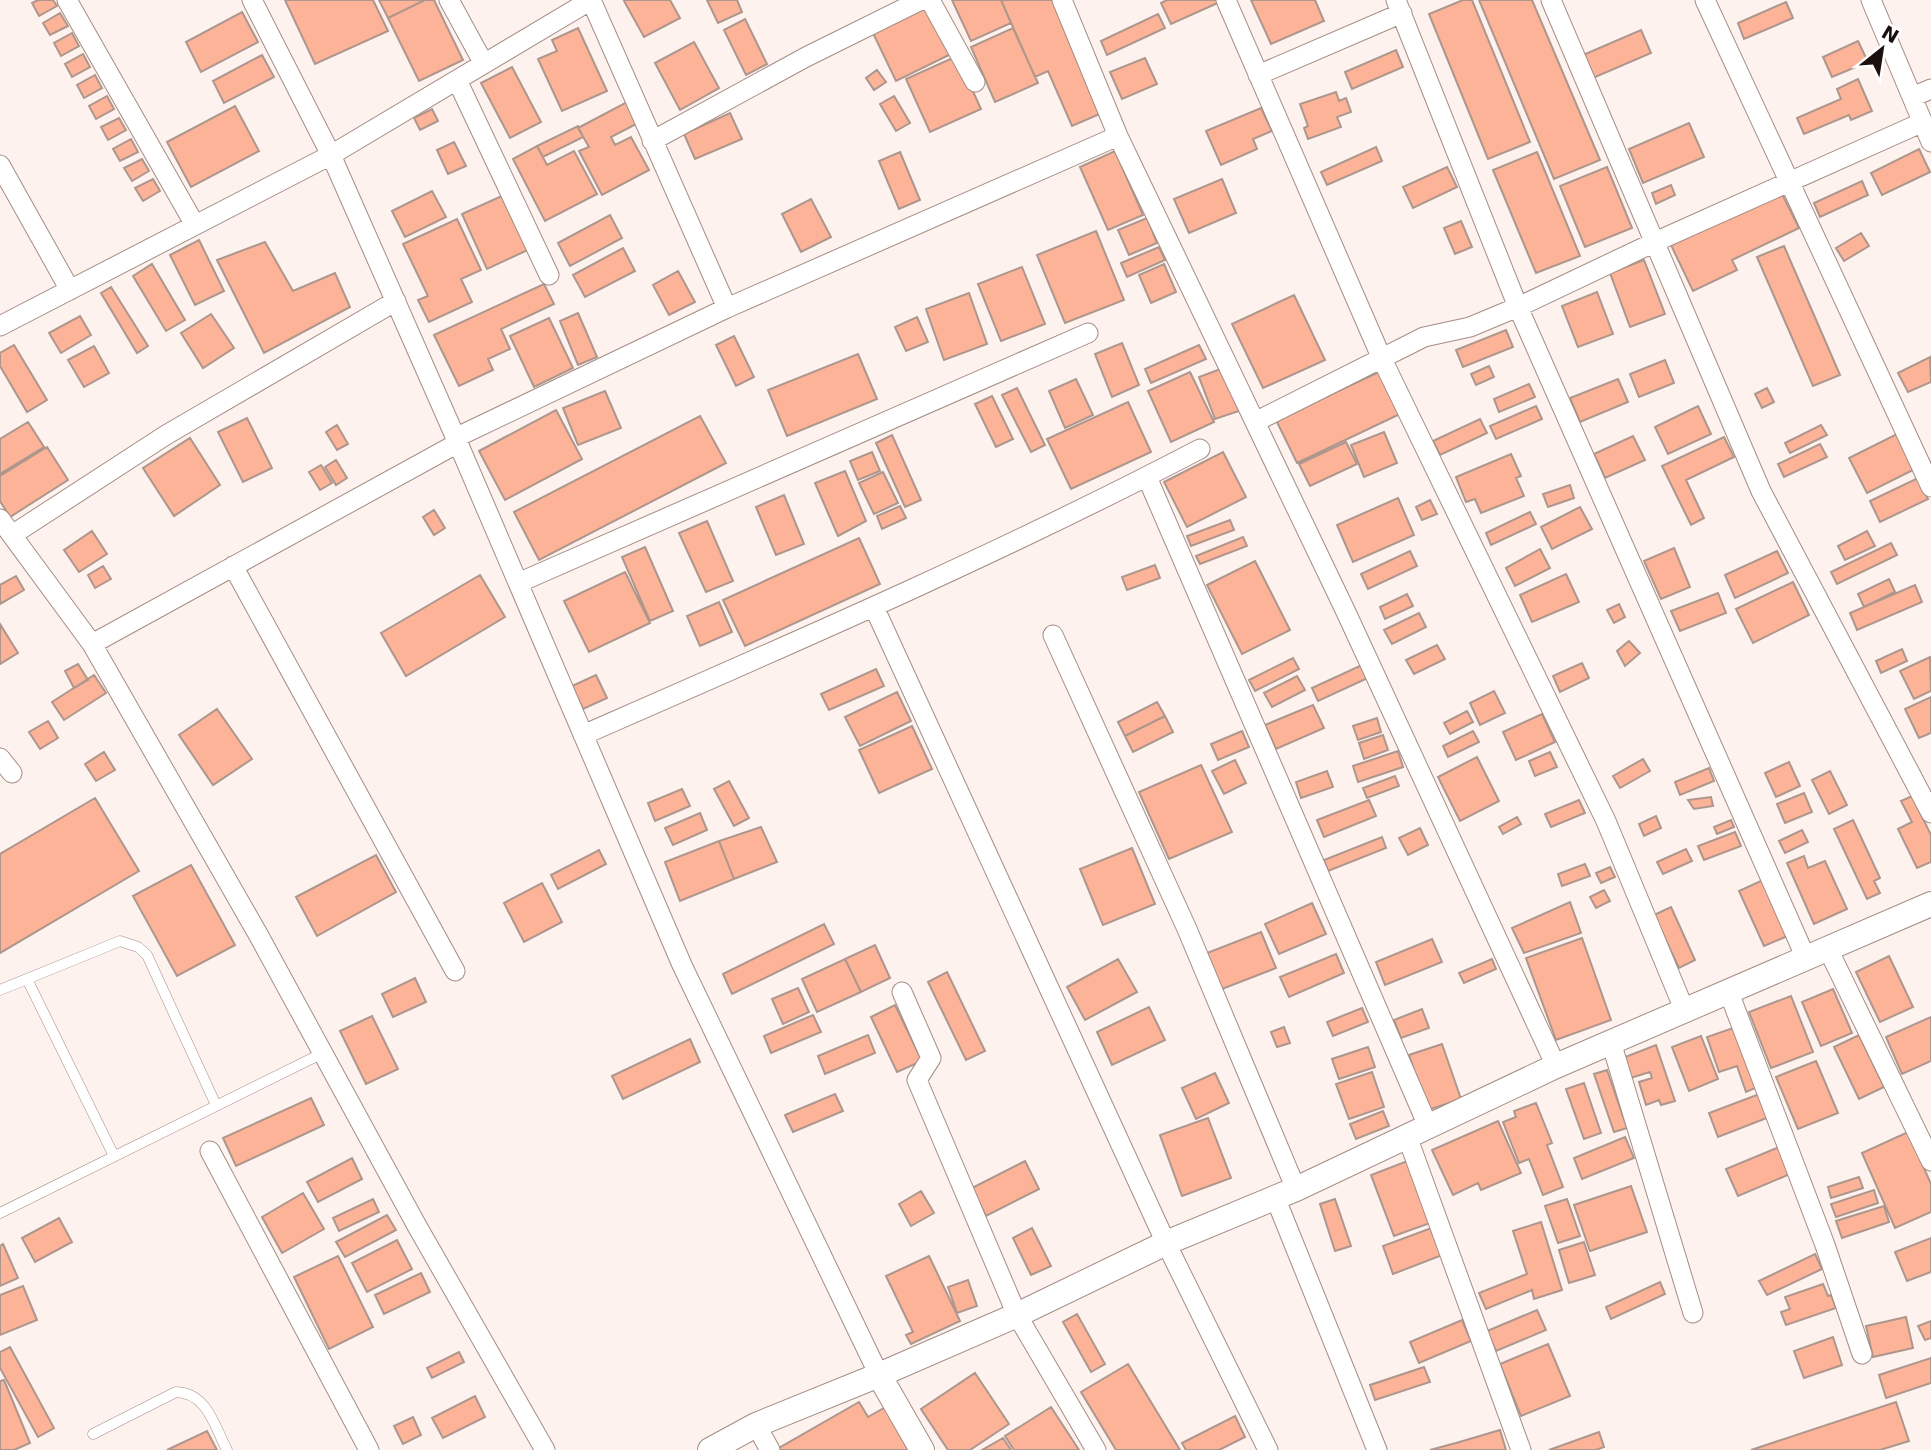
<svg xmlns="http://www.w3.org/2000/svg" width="1931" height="1450" font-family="'DejaVu Sans',sans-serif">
  <rect width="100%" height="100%" fill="#fdf2ee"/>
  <path fill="#fcb398" stroke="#ae968d" stroke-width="2" d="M38 0H53L57 6 39 16 32 3Z
    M285 0H373L388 31 315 64Z
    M379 0H425L388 18Z
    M425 0H434L463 60 419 81 388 18Z
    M626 0H670L680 18 644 37 624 1Z
    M707 0H737L742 12 718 23Z
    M952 0H1001L1011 23 971 41Z
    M1001 0H1055L1102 113 1072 126 1048 71 1035 77Z
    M1167 0H1219L1220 2 1171 24 1161 3Z
    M1251 0H1315L1324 21 1271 44Z
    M1463 0H1472L1530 142 1488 159 1429 14Z
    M1479 0H1532L1600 160 1554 179Z
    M927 2 953 53 896 81 871 29Z
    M1786 2 1793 18 1744 39 1738 23Z
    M242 12 258 42 201 72 186 42Z
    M60 13 68 26 50 35 43 23Z
    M1158 14 1165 28 1107 55 1101 41Z
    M745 19 767 64 746 75 724 30Z
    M578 28 607 91 562 111 538 59 557 51 552 40Z
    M1013 28 1038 83 995 102 971 47Z
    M1641 30 1651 53 1593 78 1583 55Z
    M72 33 79 46 61 56 54 43Z
    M1858 41 1868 62 1832 77 1823 57Z
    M694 42 719 88 680 110 655 63Z
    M1396 50 1403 67 1352 89 1345 72Z
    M83 54 90 67 72 77 65 64Z
    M262 55 274 77 224 103 213 81Z
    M957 56 981 109 930 132 906 79Z
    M1145 58 1157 84 1122 99 1110 72Z
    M512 67 541 122 510 138 481 83Z
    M877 70 886 82 874 90 866 78Z
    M95 75 102 88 84 98 77 85Z
    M1858 79 1872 111 1851 120 1849 115 1804 134 1797 118 1841 99 1837 89Z
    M1336 92 1339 101 1346 98 1351 112 1337 117 1341 127 1308 139 1304 128 1308 126 1300 104Z
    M107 96 114 109 96 119 89 106Z
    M894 96 910 123 896 131 880 104Z
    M627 102 638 123 611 137 615 145 631 137 649 170 602 195 579 151 589 147 578 128Z
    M235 106 259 151 191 187 167 142Z
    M1261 108 1272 131 1253 139 1257 149 1221 165 1206 131Z
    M432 109 438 121 420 130 414 118Z
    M730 113 742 139 695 159 684 134Z
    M119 118 126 130 108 140 101 127Z
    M1689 123 1704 157 1643 183 1629 149Z
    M578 126 583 137 543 157 537 146Z
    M131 139 138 152 120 161 113 149Z
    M454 142 466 166 448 174 437 150Z
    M537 146 547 165 574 151 597 194 545 221 513 159Z
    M1376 147 1382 161 1327 185 1321 172Z
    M1919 149 1930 172 1882 195 1871 173Z
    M1115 151 1143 215 1108 230 1080 167Z
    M900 152 920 200 899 209 879 161Z
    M1537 152 1580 256 1536 273 1493 170Z
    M142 159 149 171 132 181 124 168Z
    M1447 167 1457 187 1413 208 1403 187Z
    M1607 167 1632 228 1585 247 1560 186Z
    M153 179 160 191 143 201 135 188Z
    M1222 179 1236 213 1189 233 1174 199Z
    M1862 181 1868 195 1820 217 1814 203Z
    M1671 185 1675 195 1656 204 1652 193Z
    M432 191 446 217 405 237 392 211Z
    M1781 192 1799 228 1732 260 1737 270 1693 291 1671 245Z
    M506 194 532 248 487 269 462 214Z
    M811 199 831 237 801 252 782 214Z
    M610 215 622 238 570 266 558 243Z
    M1147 218 1157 243 1129 255 1118 230Z
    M457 219 481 270 461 279 472 302 429 322 418 300 428 296 403 244Z
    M1461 221 1472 247 1455 254 1444 228Z
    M1096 231 1124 300 1065 323 1037 255Z
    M1861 233 1869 246 1844 261 1836 248Z
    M199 240 224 291 195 305 170 255Z
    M265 242 293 291 335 273 350 307 264 353 217 260Z
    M1784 246 1840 375 1813 386 1757 257Z
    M1159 247 1165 260 1127 277 1121 263Z
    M623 248 635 271 585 297 573 275Z
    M1644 260 1665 314 1630 327 1610 273Z
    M152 264 185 320 166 331 133 276Z
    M1164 264 1176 292 1151 303 1139 275Z
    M1022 267 1045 324 1001 341 978 284Z
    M678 271 695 302 669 315 653 285Z
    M544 284 554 304 501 329 510 349 488 359 493 370 459 386 434 335Z
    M111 287 148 346 137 353 101 293Z
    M1597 292 1613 334 1578 347 1562 306Z
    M969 293 987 344 944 360 926 309Z
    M1294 295 1325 360 1263 388 1232 324Z
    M578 313 597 357 578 365 560 321Z
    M211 314 234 348 203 368 181 333Z
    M80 316 91 335 61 353 49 333Z
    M917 317 928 342 906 351 895 327Z
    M549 318 573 368 534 387 510 336Z
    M1506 330 1513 347 1463 367 1456 350Z
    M734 336 754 377 736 386 716 345Z
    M1122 343 1139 385 1112 397 1095 354Z
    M14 345 47 400 27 412 0 366V353Z
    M1199 345 1206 359 1151 383 1145 369Z
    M94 346 109 373 84 387 68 360Z
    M858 354 877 399 787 436 768 390Z
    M1930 357 1931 382 1908 392 1898 373Z
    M1665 360 1674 383 1639 397 1630 374Z
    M1489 366 1494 377 1476 385 1471 374Z
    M1223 368 1239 411 1215 419 1199 377Z
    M1190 372 1214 422 1171 442 1148 391Z
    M1379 372 1400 414 1297 463 1276 420Z
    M1076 379 1093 415 1065 428 1049 391Z
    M1618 379 1628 402 1580 422 1570 398Z
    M1529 384 1535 397 1499 412 1494 399Z
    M1017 388 1045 445 1031 452 1002 395Z
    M1767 388 1774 402 1762 408 1755 394Z
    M605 391 621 428 578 445 563 408Z
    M992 396 1013 439 996 447 975 404Z
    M1128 402 1151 452 1071 489 1047 439Z
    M1536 406 1542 419 1496 439 1490 426Z
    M1698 406 1711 434 1668 454 1655 427Z
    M556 410 582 459 505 500 479 451Z
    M700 416 726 463 539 560 514 512Z
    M247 418 272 468 243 482 218 432Z
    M1480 419 1487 433 1440 455 1433 441Z
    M28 422 44 447 0 474V439Z
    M337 425 348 444 337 450 326 432Z
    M1821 425 1827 435 1790 453 1785 443Z
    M1384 432 1397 463 1364 477 1351 445Z
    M1897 434 1915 469 1867 493 1849 458Z
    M892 435 921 500 905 507 876 443Z
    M1633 436 1645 460 1605 478 1594 454Z
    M1724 437 1734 457 1686 480 1704 518 1691 525 1662 466Z
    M190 438 220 485 174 516 143 468Z
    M1346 442 1357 464 1310 486 1299 464Z
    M1820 444 1827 457 1784 477 1778 464Z
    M47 447 68 480 10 517 0 501V476Z
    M872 452 880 471 858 480 850 461Z
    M1223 452 1246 497 1187 527 1164 482Z
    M1511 454 1521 476 1516 478 1524 496 1481 513 1475 499 1466 502 1456 477Z
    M336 460 347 478 336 485 325 467Z
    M321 465 332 483 320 490 309 472Z
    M845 471 866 521 838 536 815 483Z
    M883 472 898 503 874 514 859 483Z
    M1918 478 1928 499 1880 522 1870 501Z
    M1570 485 1574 498 1548 507 1543 494Z
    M784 495 804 544 776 555 756 507Z
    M1398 498 1414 535 1353 562 1337 525Z
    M1430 500 1437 514 1422 520 1416 507Z
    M900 506 906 518 882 529 877 516Z
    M1580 507 1592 529 1552 549 1541 527Z
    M434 510 445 528 434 535 423 517Z
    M1530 512 1536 524 1491 545 1486 533Z
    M1230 520 1234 530 1191 546 1187 536Z
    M707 521 733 581 706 592 679 533Z
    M92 531 107 554 79 572 64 550Z
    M1867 531 1875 546 1845 560 1838 546Z
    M1243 537 1247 546 1200 564 1196 556Z
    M859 538 880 584 745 646 723 600Z
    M1891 543 1897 555 1837 584 1831 572Z
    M645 547 673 611 650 621 622 557Z
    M1674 548 1690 587 1661 599 1644 561Z
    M1540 549 1550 568 1515 586 1506 568Z
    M1410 551 1417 566 1368 589 1361 574Z
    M1777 551 1788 573 1735 598 1725 575Z
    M1255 561 1290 630 1242 654 1207 585Z
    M1155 565 1160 578 1127 590 1122 577Z
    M103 566 111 579 95 588 88 575Z
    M625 572 650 623 589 652 564 601Z
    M1566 574 1579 602 1532 622 1520 595Z
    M480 575 505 617 406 676 381 633Z
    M16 576 24 590 0 604V585Z
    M1889 579 1895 592 1864 607 1858 594Z
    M1793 582 1809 615 1753 643 1736 609Z
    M1915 585 1922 602 1857 630 1850 613Z
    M1718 593 1726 613 1680 631 1671 611Z
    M1407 594 1413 606 1385 619 1380 607Z
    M719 602 732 632 700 646 687 616Z
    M1619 604 1625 617 1614 623 1607 610Z
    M1419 613 1426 627 1392 644 1384 630Z
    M0 624 18 653 0 664Z
    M1629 641 1640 653 1625 666 1617 651Z
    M1437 645 1445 659 1414 674 1406 660Z
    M1902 649 1907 661 1881 673 1876 661Z
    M1930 657 1931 691 1914 699 1900 671Z
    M1293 658 1299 669 1255 691 1249 680Z
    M1582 663 1589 678 1560 692 1553 676Z
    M78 664 88 680 74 688 65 671Z
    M1364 664 1370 677 1318 701 1312 688Z
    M876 669 884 686 829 710 821 694Z
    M94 675 106 693 64 720 52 702Z
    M596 675 607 698 583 709 572 686Z
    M1297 676 1305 690 1272 707 1264 693Z
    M1494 691 1505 713 1480 725 1470 703Z
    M897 692 911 721 860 746 845 717Z
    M1931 697V733L1919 738 1905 709Z
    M1157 702 1165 716 1125 736 1118 722Z
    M1313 705 1324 728 1276 749 1265 725Z
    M217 709 252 759 213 785 179 735Z
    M1467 711 1473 722 1450 734 1444 723Z
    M1542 714 1555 742 1516 760 1503 732Z
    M1165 716 1173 732 1133 752 1125 736Z
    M1377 718 1381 732 1358 740 1353 726Z
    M48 721 58 738 40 749 29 732Z
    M912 726 932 769 879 793 859 750Z
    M1242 731 1249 747 1218 760 1211 744Z
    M1473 731 1479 742 1448 757 1443 746Z
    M1383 735 1388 750 1364 759 1359 743Z
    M1398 751 1403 767 1358 782 1353 766Z
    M104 752 115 770 96 781 85 764Z
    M1550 752 1557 767 1535 776 1529 761Z
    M1477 757 1499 801 1460 821 1438 777Z
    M1643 759 1650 771 1620 788 1613 776Z
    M1235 760 1246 783 1224 794 1212 771Z
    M1789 762 1800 786 1776 797 1765 773Z
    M1201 765 1232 832 1169 859 1139 792Z
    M1709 768 1714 781 1680 795 1675 782Z
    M1327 771 1333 787 1301 798 1296 782Z
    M1830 771 1847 805 1829 814 1812 780Z
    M1395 776 1399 786 1367 798 1363 788Z
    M729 781 749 818 734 826 714 789Z
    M682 789 690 806 655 821 648 803Z
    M1804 793 1812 812 1785 823 1777 804Z
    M1912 796 1931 835V862L1917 868 1898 829 1912 822 1901 801Z
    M1711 797 1713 806 1694 809 1688 800Z
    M95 798 139 871 0 953V854Z
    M1369 800 1376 816 1324 837 1317 820Z
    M1579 800 1585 813 1551 827 1545 814Z
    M700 813 707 830 673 845 665 828Z
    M1656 816 1661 828 1644 836 1639 824Z
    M1517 817 1521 824 1503 834 1499 827Z
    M1731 820 1734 827 1717 834 1714 827Z
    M1853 820 1880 878 1874 881 1880 893 1867 899 1834 829Z
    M761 827 777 862 734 879 719 841Z
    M1420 828 1428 845 1408 855 1399 838Z
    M1802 830 1808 842 1785 853 1779 841Z
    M1735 832 1741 846 1704 860 1698 846Z
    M1382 837 1386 848 1328 871 1324 860Z
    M719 841 734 879 680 901 665 862Z
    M1132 848 1155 904 1103 925 1080 869Z
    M1686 849 1692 861 1663 874 1657 862Z
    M599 850 606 864 558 889 551 875Z
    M376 855 396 892 317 936 296 897Z
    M1804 856 1808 868 1825 861 1847 909 1814 924 1787 863Z
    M1585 864 1590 876 1562 886 1558 874Z
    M191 865 235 945 177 976 133 896Z
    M1610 867 1615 877 1601 883 1596 873Z
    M1765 879 1790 935 1764 946 1739 891Z
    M542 883 562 922 524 942 504 903Z
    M1604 890 1610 901 1596 908 1590 897Z
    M1570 902 1581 933 1524 953 1512 928Z
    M1312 903 1326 934 1279 954 1265 924Z
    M1671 907 1695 960 1679 968 1654 915Z
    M824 924 834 944 732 994 723 974Z
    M1261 932 1276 968 1222 989 1207 953Z
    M1582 938 1611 1020 1556 1040 1526 958Z
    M1432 939 1442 962 1385 985 1376 962Z
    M875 945 890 978 861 992 845 959Z
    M1336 954 1344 973 1289 997 1280 977Z
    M1889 956 1913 1007 1880 1022 1856 972Z
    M845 959 861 992 817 1012 802 979Z
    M1118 959 1137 992 1085 1020 1067 987Z
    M1492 959 1496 969 1464 983 1459 973Z
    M947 972 985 1051 966 1060 928 982Z
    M415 978 426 1002 393 1017 382 994Z
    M798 988 809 1012 783 1024 772 999Z
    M1833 989 1852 1033 1821 1046 1802 1002Z
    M1791 996 1813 1052 1771 1068 1749 1012Z
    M895 1005 922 1061 897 1072 871 1017Z
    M1149 1007 1165 1040 1112 1065 1097 1032Z
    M1362 1008 1368 1022 1333 1036 1327 1022Z
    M1422 1009 1429 1028 1401 1038 1394 1020Z
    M813 1015 821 1032 771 1053 764 1036Z
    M372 1016 398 1069 366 1084 340 1031Z
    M1931 1017V1061L1902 1074 1886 1037Z
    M1739 1026 1760 1086 1746 1092 1737 1066 1719 1072 1707 1037Z
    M1284 1027 1290 1043 1277 1047 1271 1032Z
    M868 1035 875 1053 825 1074 818 1056Z
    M1859 1035 1884 1087 1859 1099 1834 1047Z
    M1701 1036 1718 1079 1689 1091 1672 1047Z
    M690 1039 700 1062 623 1099 612 1076Z
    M1442 1044 1461 1099 1428 1110 1409 1055Z
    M1656 1045 1675 1101 1661 1105 1659 1100 1646 1105 1639 1082 1652 1078 1650 1072 1627 1079 1620 1059Z
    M1368 1047 1375 1067 1339 1079 1332 1059Z
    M1816 1061 1838 1113 1798 1129 1776 1077Z
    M1607 1070 1627 1128 1614 1132 1594 1074Z
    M1372 1072 1384 1107 1349 1119 1336 1084Z
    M1215 1073 1229 1103 1196 1119 1182 1088Z
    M1584 1083 1601 1133 1584 1139 1566 1089Z
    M1762 1093 1772 1116 1718 1137 1709 1113Z
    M835 1094 843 1111 793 1132 785 1115Z
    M311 1098 324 1125 236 1166 223 1138Z
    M1536 1103 1552 1143 1547 1145 1563 1187 1543 1195 1529 1159 1519 1163 1503 1122 1516 1117 1514 1111Z
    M1383 1111 1389 1126 1356 1139 1350 1124Z
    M1208 1118 1231 1178 1182 1196 1160 1135Z
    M1498 1121 1521 1173 1481 1190 1478 1183 1453 1195 1432 1150Z
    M1908 1132 1931 1184V1212L1895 1228 1862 1153Z
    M1625 1137 1634 1158 1582 1179 1574 1158Z
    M1779 1147 1790 1174 1738 1196 1726 1169Z
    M352 1158 362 1179 318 1202 307 1182Z
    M1410 1160 1433 1222 1394 1236 1371 1175Z
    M1025 1161 1039 1189 986 1216 972 1188Z
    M1859 1177 1863 1188 1831 1198 1828 1187Z
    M1631 1186 1647 1232 1590 1251 1574 1205Z
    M1874 1190 1878 1203 1836 1217 1831 1204Z
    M921 1191 934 1213 911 1226 899 1204Z
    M303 1193 324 1229 282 1253 262 1217Z
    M373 1199 379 1212 339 1231 333 1218Z
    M1335 1199 1351 1246 1335 1251 1320 1204Z
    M1567 1199 1580 1236 1558 1243 1545 1206Z
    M1884 1206 1889 1222 1842 1238 1836 1221Z
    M387 1215 396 1230 345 1257 336 1242Z
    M59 1218 72 1242 35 1262 22 1238Z
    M1541 1222 1562 1290 1534 1299 1532 1290 1486 1309 1479 1293 1527 1274 1513 1231Z
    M1434 1227 1445 1254 1393 1274 1383 1246Z
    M1032 1228 1051 1266 1031 1275 1013 1238Z
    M1931 1238V1272L1907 1281 1895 1252Z
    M397 1240 412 1269 367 1292 352 1263Z
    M1584 1242 1595 1275 1569 1283 1559 1250Z
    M3 1244 18 1278 0 1286V1246Z
    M1815 1254 1822 1269 1767 1295 1759 1281Z
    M338 1256 373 1327 329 1349 294 1277Z
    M929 1256 960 1321 911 1344 906 1335 913 1332 886 1276Z
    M421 1273 430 1292 384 1314 375 1295Z
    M968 1280 977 1306 957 1313 948 1287Z
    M1660 1282 1665 1294 1611 1319 1606 1307Z
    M1823 1284 1828 1296 1831 1295 1836 1308 1786 1325 1781 1312 1790 1309 1785 1297Z
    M23 1286 37 1320 0 1335V1295Z
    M1537 1310 1546 1330 1496 1351 1487 1331Z
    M1077 1314 1105 1364 1091 1372 1063 1322Z
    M1906 1317 1913 1348 1873 1357 1866 1326Z
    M1462 1320 1471 1341 1419 1363 1410 1342Z
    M1931 1321V1338L1925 1340 1918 1326Z
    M1833 1337 1842 1365 1804 1378 1794 1351Z
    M1548 1344 1570 1396 1521 1416 1500 1364Z
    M10 1347 54 1428 38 1437 0 1368V1352Z
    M459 1352 464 1362 432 1378 427 1368Z
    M1931 1358V1383L1886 1398 1879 1375Z
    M1128 1364 1180 1450H1116L1081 1392Z
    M1424 1367 1430 1382 1375 1400 1370 1385Z
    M975 1373 1009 1424 970 1450H948L921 1409Z
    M4 1380 30 1443 14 1450H0V1381Z
    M475 1396 485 1417 443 1438 432 1418Z
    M859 1402 868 1417 889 1405 914 1450H780L779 1448Z
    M1896 1402 1909 1441 1880 1450H1751Z
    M1051 1407 1079 1450H1014L1005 1436Z
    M1235 1416 1245 1437 1219 1450H1186L1182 1443Z
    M413 1417 421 1435 403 1444 394 1426Z
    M1500 1430 1506 1450H1430L1456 1443Z
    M207 1431 217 1450H167Z
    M1599 1432 1604 1447 1596 1450H1549Z
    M1003 1438 1011 1450H982Z"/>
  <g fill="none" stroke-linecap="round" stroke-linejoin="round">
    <g stroke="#a48d84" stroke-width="11">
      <path id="service" d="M27 979 114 1156
        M0 990 120 941 138 947 147 955 216 1105
        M0 1213 323 1053
        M93 1434 176 1392C207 1393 214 1425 227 1450"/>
    </g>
    <g stroke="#a48d84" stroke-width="21">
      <path id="minor" d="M67 0 195 225
        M252 0 331 155 458 443 682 965 879 1375
        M449 0 484 64
        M591 0 727 308
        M930 0 975 82
        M1062 0 1118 136 1345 610 1556 1066
        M1226 0 1382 359 1606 821 1684 1009
        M1396 0 1518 307 1805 956
        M1551 0 1761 491 1931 813
        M1705 0 1931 487
        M1871 0 1931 142
        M1258 75 1402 13
        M457 80 549 275
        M1912 97 1931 89
        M652 141 806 57 921 0
        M0 165 70 290
        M0 326 331 155 591 0
        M1255 422 1424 337 1470 327 1518 307 1655 242 1923 122
        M455 438 727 308 1118 136
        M1147 477 1428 1126
        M0 519 92 644 259 936 417 1226 545 1450
        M12 535 166 435 396 301
        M233 566 455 971
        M518 583 1088 333
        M874 607 1166 1243 1268 1450
        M1053 635 1187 929 1296 1189
        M92 644 458 443
        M583 735C791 644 999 554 1200 449
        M0 758 12 773
        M1827 947 1931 1161
        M1728 990 1825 1245 1862 1354
        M902 992 931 1058 917 1080 1017 1315 1096 1450
        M1611 1042 1693 1313
        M1407 1136 1521 1450
        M210 1151 369 1450
        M1275 1197 1377 1450
        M756 1425 770 1450"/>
    </g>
    <g stroke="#a48d84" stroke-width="26">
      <path id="tertiary" d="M879 1375 922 1450
        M710 1450 756 1425 879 1375 1017 1315 1166 1243 1296 1189 1556 1066 1931 904"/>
    </g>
    <use href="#service" stroke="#fff" stroke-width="10"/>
    <use href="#minor" stroke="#fff" stroke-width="19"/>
    <use href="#tertiary" stroke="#fff" stroke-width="24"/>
  </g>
  <g transform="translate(1882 49) rotate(30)" stroke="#ffffff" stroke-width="5" paint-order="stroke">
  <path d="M0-5L12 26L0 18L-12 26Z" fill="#1a110e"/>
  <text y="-10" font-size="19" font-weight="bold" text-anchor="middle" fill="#1a110e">N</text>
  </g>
</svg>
